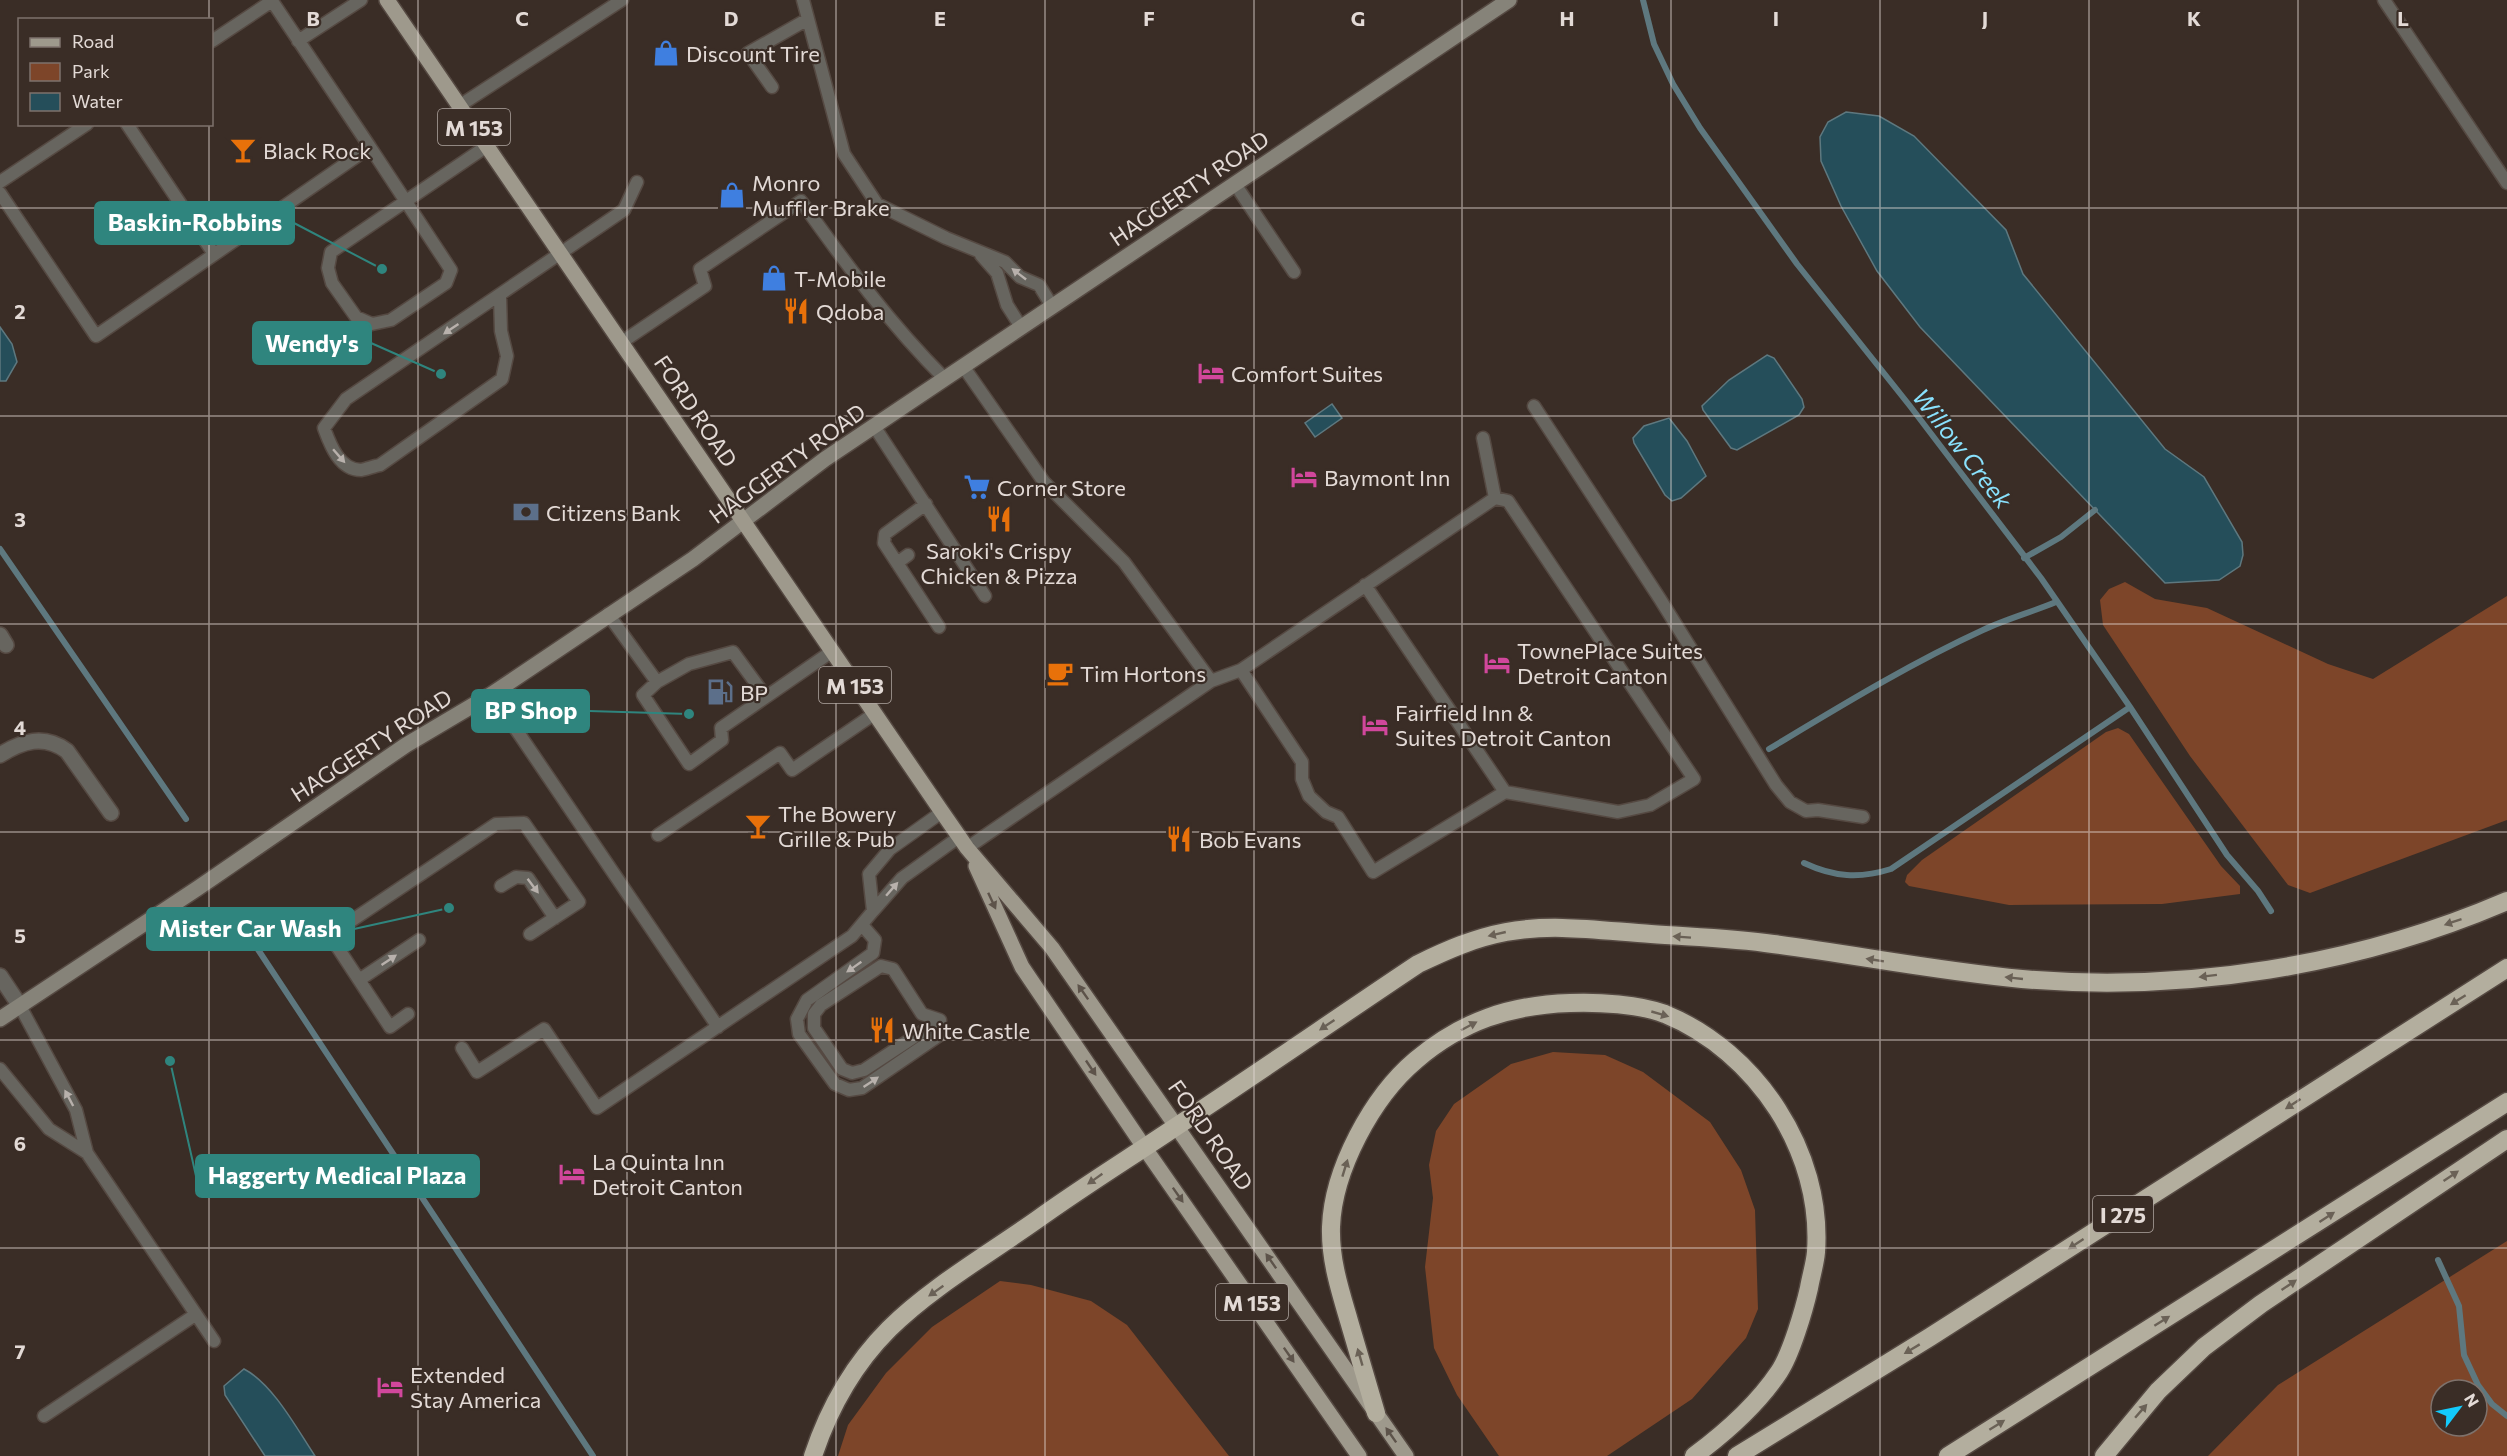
<svg xmlns="http://www.w3.org/2000/svg" width="2507" height="1456" font-family="Commissioner,sans-serif">
  <rect width="100%" height="100%" fill="#3a2d26"/>
  <path fill="#7d4529" fill-rule="evenodd" d="M2125 582 2155 599 2207 608 2328 664 2373 679 2507 596V820L2310 893 2288 885 2190 756 2103 625 2100 600 2109 589Z
    M2118 728 2129 734 2221 866 2240 886V894L2162 904 2009 905 1909 886 1905 882 1907 875 1922 860 2106 732Z
    M1553 1052 1605 1055 1643 1072 1710 1122 1741 1170 1755 1210 1758 1309 1746 1338 1692 1399 1607 1456H1499L1457 1395 1434 1348 1425 1267 1433 1198 1429 1165 1436 1131 1454 1104 1511 1064Z
    M2507 1241V1456H2208L2278 1385ZM2441 1390H2477V1426H2441Z
    M1000 1281 1031 1285 1091 1301 1127 1325 1229 1456H838L848 1425 886 1373 932 1327Z"/>
  <path fill="#254e5a" stroke="#5e787f" stroke-width="1.5" d="M1846 112 1879 116 1914 136 2006 230 2023 274 2165 449 2204 477 2242 542 2243 555 2240 566 2219 580 2165 583 1920 327 1877 271 1841 206 1821 161 1820 137 1828 122Z
    M0 327 12 344 17 362 6 381H0Z
    M1767 355 1774 358 1802 399 1804 407 1799 415 1737 450 1731 448 1703 410 1702 406 1729 380Z
    M1332 404 1342 418 1315 437 1305 423Z
    M1669 418 1687 441 1706 476 1681 498 1672 501 1665 495 1634 443 1633 438 1644 426Z
    M244 1369C273 1384 297 1429 315 1456H265L225 1395 224 1386Z"/>
  <g fill="none" stroke-linecap="round" stroke-linejoin="round">
    <path stroke="#5e787f" stroke-width="6" d="M1643 0 1654 44 1673 84 1700 128 1797 264 1910 406 2041 578 2130 707 2227 855 2258 891 2271 911
      M0 549 186 819
      M2024 558 2061 537 2095 510
      M1769 749C1839 707 1909 664 1983 630 2006 619 2032 612 2056 602
      M1804 863C1834 877 1859 879 1891 869L2130 707
      M253 942 593 1456
      M2438 1260 2459 1306 2464 1355 2478 1385 2492 1404 2507 1416"/>
    <g stroke="#554942" stroke-width="15">
      <path id="service" d="M803 0 844 154 877 204 946 238 1005 262 1020 277 1039 285 1052 306
        M2384 0 2507 183
        M298 41 361 0
        M772 87 748 53 808 19
        M459 106 622 0
        M127 124 214 254
        M370 147 451 270 446 283 391 320 372 324 356 317 332 283 328 268 331 252 487 146
        M0 182 87 124
        M1235 184 1294 272
        M0 193 96 336 370 147 272 1 212 41
        M981 255 997 273 1007 305 1021 327
        M500 297 501 331 507 356 502 379 380 465C374 466 367 469 361 470 339 470 330 444 324 428L346 399 624 210 637 182
        M622 342 705 286 700 269 801 201C846 264 890 324 945 379
        M963 366 1044 482 1124 562 1211 681 967 848
        M1534 406 1660 599 1776 785 1790 802 1806 811 1818 810 1863 817
        M874 426 985 596
        M1483 438 1495 498
        M926 504 885 534 884 543 939 627
        M897 563 908 555
        M1365 585 1505 792
        M608 614 657 682 689 664 733 652 766 697
        M1211 681 1241 670 1495 498 1508 501 1694 779 1650 805 1618 812 1505 792 1373 872 1338 817 1326 812 1309 796 1302 779V762L1241 670
        M657 682 643 695 689 764 722 740 721 728 831 652
        M492 694 718 1027
        M942 812 890 849 869 874 873 911 902 878 959 837
        M658 835 780 753 792 770 874 714
        M501 886 516 877 528 878 555 918
        M862 925 875 940 873 953 807 1000 797 1019 799 1034 835 1084 849 1090 862 1088 941 1034
        M881 966 893 969 922 1014 940 1020 864 1070 852 1073 842 1069 814 1028V1014L821 1005Z
        M359 980 419 940
        M20 1006 76 1110 87 1153 214 1341
        M408 1014 390 1027 336 945 342 927 496 824 524 823 579 902 530 934
        M462 1048 477 1072 544 1029 597 1108 852 936 873 911
        M0 1069 49 1129 87 1153
        M44 1416 195 1315"/>
    </g>
    <g stroke="#554942" stroke-width="18">
      <path id="minor" d="M0 635 6 645
        M0 755C22 741 44 734 67 751L111 813
        M0 976 20 1006"/>
    </g>
    <g stroke="#554942" stroke-width="18">
      <path id="secondary" d="M0 1019 198 888 406 745 492 694 693 559 825 459 1509 0"/>
    </g>
    <g stroke="#554942" stroke-width="18">
      <path id="primary" d="M387 0 942 812 967 848 1052 948 1406 1456
        M976 866 1022 967 1144 1147 1359 1456"/>
    </g>
    <g stroke="#554942" stroke-width="21">
      <path id="motorway" d="M1376 1413C1367 1382 1358 1352 1349 1321 1340 1290 1330 1260 1331 1227 1333 1170 1372 1097 1416 1060 1462 1021 1510 1005 1570 1003 1598 1002 1639 1004 1665 1014 1757 1052 1823 1152 1816 1252 1815 1264 1811 1276 1809 1288 1804 1310 1791 1354 1779 1372 1757 1405 1725 1433 1694 1456
        M813 1456C829 1408 853 1365 889 1329 930 1288 990 1253 1038 1219 1084 1186 1131 1157 1177 1126 1258 1073 1337 1018 1418 964 1447 950 1474 938 1506 932 1553 923 1604 931 1651 934 1692 937 1733 938 1773 944 1857 955 1937 971 2022 979 2185 993 2356 966 2507 901
        M1737 1456 1930 1337 2507 968
        M1948 1456 2507 1102
        M2104 1456 2158 1391 2204 1347 2261 1304 2507 1139"/>
    </g>
    <use href="#service" stroke="#67655f" stroke-width="12"/>
    <use href="#minor" stroke="#67655f" stroke-width="15"/>
    <use href="#secondary" stroke="#868379" stroke-width="15"/>
    <use href="#primary" stroke="#9e998c" stroke-width="15"/>
    <use href="#motorway" stroke="#b3ae9e" stroke-width="18"/>
  </g>
  <defs><path id="oneway-solid" d="M-6-.8H1V-3.2L6.5 0L1 3.2V.8H-6Z" transform="scale(1.5)"/></defs>
  <g fill="#b8b1ac">
    <use href="#oneway-solid" transform="translate(1019 274) rotate(-142)"/>
    <use href="#oneway-solid" transform="translate(451 329) rotate(146)"/>
    <use href="#oneway-solid" transform="translate(339 456) rotate(49)"/>
    <use href="#oneway-solid" transform="translate(533 886) rotate(53)"/>
    <use href="#oneway-solid" transform="translate(892 889) rotate(-49)"/>
    <use href="#oneway-solid" transform="translate(389 960) rotate(-34)"/>
    <use href="#oneway-solid" transform="translate(854 967) rotate(145)"/>
    <use href="#oneway-solid" transform="translate(871 1082) rotate(-34)"/>
    <use href="#oneway-solid" transform="translate(69 1098) rotate(-118)"/>
  </g>
  <g fill="#5d534a">
    <use href="#oneway-solid" transform="translate(992 901) rotate(65)"/>
    <use href="#oneway-solid" transform="translate(1083 992) rotate(-125)"/>
    <use href="#oneway-solid" transform="translate(1091 1068) rotate(56)"/>
    <use href="#oneway-solid" transform="translate(1178 1195) rotate(55)"/>
    <use href="#oneway-solid" transform="translate(1271 1261) rotate(-125)"/>
    <use href="#oneway-solid" transform="translate(1289 1355) rotate(55)"/>
    <use href="#oneway-solid" transform="translate(1391 1435) rotate(-125)"/>
  </g>
  <g fill="#6a6156">
    <use href="#oneway-solid" transform="translate(2453 922) rotate(161)"/>
    <use href="#oneway-solid" transform="translate(1497 934) rotate(167)"/>
    <use href="#oneway-solid" transform="translate(1682 937) rotate(-176)"/>
    <use href="#oneway-solid" transform="translate(1875 960) rotate(-171)"/>
    <use href="#oneway-solid" transform="translate(2208 976) rotate(173)"/>
    <use href="#oneway-solid" transform="translate(2014 978) rotate(-174)"/>
    <use href="#oneway-solid" transform="translate(2458 1000) rotate(148)"/>
    <use href="#oneway-solid" transform="translate(1660 1014) rotate(16)"/>
    <use href="#oneway-solid" transform="translate(1327 1025) rotate(146)"/>
    <use href="#oneway-solid" transform="translate(1469 1026) rotate(-28)"/>
    <use href="#oneway-solid" transform="translate(2293 1104) rotate(147)"/>
    <use href="#oneway-solid" transform="translate(1345 1168) rotate(-73)"/>
    <use href="#oneway-solid" transform="translate(2451 1176) rotate(-34)"/>
    <use href="#oneway-solid" transform="translate(1095 1179) rotate(145)"/>
    <use href="#oneway-solid" transform="translate(2327 1217) rotate(-33)"/>
    <use href="#oneway-solid" transform="translate(2076 1244) rotate(147)"/>
    <use href="#oneway-solid" transform="translate(2289 1285) rotate(-34)"/>
    <use href="#oneway-solid" transform="translate(936 1291) rotate(145)"/>
    <use href="#oneway-solid" transform="translate(2162 1321) rotate(-32)"/>
    <use href="#oneway-solid" transform="translate(1912 1349) rotate(149)"/>
    <use href="#oneway-solid" transform="translate(1360 1357) rotate(-106)"/>
    <use href="#oneway-solid" transform="translate(2141 1411) rotate(-49)"/>
    <use href="#oneway-solid" transform="translate(1997 1425) rotate(-32)"/>
  </g>
  <path fill="none" stroke="#e3dad6" stroke-width="1.5" stroke-opacity="0.55" d="M209 0V20M418 0V1456M627 0V1456M836 0V1456M1045 0V1456M1254 0V1456M1462 0V1456M1671 0V1456M1880 0V1456M2089 0V1456M2298 0V1456M209 124V1456M0 208H2507M0 416H2507M0 624H2507M0 832H2507M0 1040H2507M0 1248H2507"/>
  <defs>
    <g id="shop-bare" transform="scale(2.07)"><path d="M-5-2.5h2.3a2.7 3.5 0 0 1 5.4 0H5L5.5 6h-11ZM-1.5-2.5h3a1.5 2.3 0 0 0-3 0Z" fill="#3f7fe0" stroke="#3a2d26" stroke-width="2.5" paint-order="stroke"/></g>
    <g id="bar-bare" transform="scale(2.07)"><path d="M-6-5H6L.8 .8V4.5H3.5V6h-7V4.5H-.8V.8Z" fill="#e8710a" stroke="#3a2d26" stroke-width="2.5" paint-order="stroke"/></g>
    <g id="restaurant-bare" transform="scale(2.07)"><path d="M-5-6h1v4h1v-4h1v4h1v-4h1v5L-1.5 .5V6h-2V.5L-5-1ZM5-6V6H3V1.5H1.5Q1.5-4 5-6Z" fill="#e8710a" stroke="#3a2d26" stroke-width="2.5" paint-order="stroke"/></g>
    <g id="hotel-bare" transform="scale(2.07)"><path d="M-6-4.5h1.5V1H6V5H4.5V3h-9V5H-6ZM-4 0a1.8 1.8 0 1 1 3.6 0ZM.5 0V-2.5h3Q6-2.5 6 0Z" fill="#d1479c" stroke="#3a2d26" stroke-width="2.5" paint-order="stroke"/></g>
    <g id="supermarket-bare" transform="scale(2.07)"><path d="M-6-5.5h2.5l.6 2H6L4.5 2H-2.5L-4.4-4H-6ZM-1.5 3.2a1.3 1.3 0 1 0 .1 0ZM3 3.2a1.3 1.3 0 1 0 .1 0Z" fill="#3f7fe0" stroke="#3a2d26" stroke-width="2.5" paint-order="stroke"/></g>
    <g id="bank-bare" transform="scale(2.07)"><path d="M-6-4H6V4H-6ZM0-2.3a2.3 2.3 0 1 0 0 4.6a2.3 2.3 0 1 0 0-4.6Z" fill="#5c6f8a" stroke="#3a2d26" stroke-width="2.5" paint-order="stroke"/></g>
    <g id="cafe-bare" transform="scale(2.07)"><path d="M-5.5-4.5H6V0H3Q3 3.5 0 3.5H-2.5Q-5.5 3.5-5.5 0ZM3-3.2v2h1.7v-2ZM-6 4.5H4V6H-6Z" fill="#e8710a" stroke="#3a2d26" stroke-width="2.5" paint-order="stroke"/></g>
    <g id="fuel-bare" transform="scale(2.07)"><path d="M-5.5-6h7V0h2V4h1.3V-2.5L3-4.5l.8-.8L6-3V5H2.5V1h-1V6h-7ZM-4.2-4.7v3.2H.2V-4.7Z" fill="#5c6f8a" stroke="#3a2d26" stroke-width="2.5" paint-order="stroke"/></g>
  </defs>
  <g fill-rule="evenodd">
    <use href="#shop-bare" x="666" y="53"/>
    <use href="#bar-bare" x="243" y="150"/>
    <use href="#shop-bare" x="732" y="195"/>
    <use href="#shop-bare" x="774" y="278"/>
    <use href="#restaurant-bare" x="796" y="311"/>
    <use href="#hotel-bare" x="1211" y="373"/>
    <use href="#hotel-bare" x="1304" y="477"/>
    <use href="#supermarket-bare" x="977" y="487"/>
    <use href="#bank-bare" x="526" y="512"/>
    <use href="#restaurant-bare" x="999" y="519"/>
    <use href="#hotel-bare" x="1497" y="663"/>
    <use href="#cafe-bare" x="1060" y="673"/>
    <use href="#fuel-bare" x="720" y="692"/>
    <use href="#hotel-bare" x="1375" y="725"/>
    <use href="#bar-bare" x="758" y="826"/>
    <use href="#restaurant-bare" x="1179" y="839"/>
    <use href="#restaurant-bare" x="882" y="1030"/>
    <use href="#hotel-bare" x="572" y="1174"/>
    <use href="#hotel-bare" x="390" y="1387"/>
  </g>
  <g text-anchor="middle" dominant-baseline="central" stroke-width="4.5" stroke-linejoin="round" paint-order="stroke">
    <g fill="#3a2d26" stroke="#b0a6a1" stroke-width="1.5">
      <rect x="438" y="109" width="72" height="36" rx="4.5"/>
      <rect x="819" y="667" width="72" height="36" rx="4.5"/>
      <rect x="2093" y="1196" width="60" height="36" rx="4.5"/>
      <rect x="1216" y="1284" width="72" height="36" rx="4.5"/>
    </g>
    <g font-size="21" font-weight="bold" fill="#e3dad6">
      <text x="474" y="127">M 153</text>
      <text x="855" y="685">M 153</text>
      <text x="2123" y="1214">I 275</text>
      <text x="1252" y="1302">M 153</text>
    </g>
    <g font-size="22" fill="#e3dad6" stroke="#3a2d26" text-anchor="start">
      <text x="686" y="53">Discount Tire</text>
      <text x="263" y="150">Black Rock</text>
      <text x="752" y="182">Monro<tspan x="752" dy="25">Muffler Brake</tspan></text>
      <text x="794" y="278">T-Mobile</text>
      <text x="816" y="311">Qdoba</text>
      <text x="1231" y="373">Comfort Suites</text>
      <text x="1324" y="477">Baymont Inn</text>
      <text x="997" y="487">Corner Store</text>
      <text x="546" y="512">Citizens Bank</text>
      <text x="999" y="550" text-anchor="middle">Saroki's Crispy<tspan x="999" dy="25">Chicken &amp; Pizza</tspan></text>
      <text x="1517" y="650">TownePlace Suites<tspan x="1517" dy="25">Detroit Canton</tspan></text>
      <text x="1080" y="673">Tim Hortons</text>
      <text x="740" y="692">BP</text>
      <text x="1395" y="712">Fairfield Inn &amp;<tspan x="1395" dy="25">Suites Detroit Canton</tspan></text>
      <text x="778" y="813">The Bowery<tspan x="778" dy="25">Grille &amp; Pub</tspan></text>
      <text x="1199" y="839">Bob Evans</text>
      <text x="902" y="1030">White Castle</text>
      <text x="592" y="1161">La Quinta Inn<tspan x="592" dy="25">Detroit Canton</tspan></text>
      <text x="410" y="1374">Extended<tspan x="410" dy="25">Stay America</tspan></text>
    </g>
    <g font-size="22" fill="#e3dad6" stroke="#3a2d26">
      <text transform="translate(1189 188) rotate(-34)">HAGGERTY ROAD</text>
      <text transform="translate(696 411) rotate(56)">FORD ROAD</text>
      <text transform="translate(787 463) rotate(-36)">HAGGERTY ROAD</text>
      <text transform="translate(371 745) rotate(-33)">HAGGERTY ROAD</text>
      <text transform="translate(1211 1135) rotate(55)">FORD ROAD</text>
    </g>
    <g font-size="24" font-style="italic" fill="#89e1fd" stroke="#3a2d26">
      <text transform="translate(1963 448) rotate(52)">Willow Creek</text>
    </g>
  </g>
  <g font-size="20" text-anchor="middle" font-weight="bold" fill="#e3dad6" stroke="#3a2d26" stroke-width="4.5" stroke-linejoin="round" paint-order="stroke">
    <text x="313" y="26">B</text>
    <text x="522" y="26">C</text>
    <text x="731" y="26">D</text>
    <text x="940" y="26">E</text>
    <text x="1149" y="26">F</text>
    <text x="1358" y="26">G</text>
    <text x="1567" y="26">H</text>
    <text x="1776" y="26">I</text>
    <text x="1985" y="26">J</text>
    <text x="2194" y="26">K</text>
    <text x="2403" y="26">L</text>
    <text x="20" y="319">2</text>
    <text x="20" y="527">3</text>
    <text x="20" y="735">4</text>
    <text x="20" y="943">5</text>
    <text x="20" y="1151">6</text>
    <text x="20" y="1359">7</text>
  </g>
  <path fill="none" stroke="#2f857e" stroke-width="2" d="M382 269L294 223M441 374L371 343M689 714L589 711M449 908L354 929M170 1061L196 1176"/>
  <g fill="#2f857e" stroke="#3a2d26" stroke-width="2">
    <circle cx="382" cy="269" r="6"/>
    <circle cx="441" cy="374" r="6"/>
    <circle cx="689" cy="714" r="6"/>
    <circle cx="449" cy="908" r="6"/>
    <circle cx="170" cy="1061" r="6"/>
  </g>
  <g fill="#2f857e" stroke="#2f857e" stroke-width="2">
    <rect x="95" y="202" width="199" height="42" rx="6"/>
    <rect x="253" y="322" width="118" height="42" rx="6"/>
    <rect x="472" y="690" width="117" height="42" rx="6"/>
    <rect x="147" y="908" width="207" height="42" rx="6"/>
    <rect x="196" y="1155" width="283" height="42" rx="6"/>
  </g>
  <g font-size="24" text-anchor="middle" font-weight="bold" fill="#fff">
    <text x="195" y="231">Baskin-Robbins</text>
    <text x="312" y="352">Wendy's</text>
    <text x="531" y="719">BP Shop</text>
    <text x="250" y="937">Mister Car Wash</text>
    <text x="337" y="1184">Haggerty Medical Plaza</text>
  </g>
  <rect x="18" y="18" width="195" height="108" fill="#3a2d26" stroke="#7e726c" stroke-width="1.5"/>
  <rect x="30" y="38" width="30" height="9" fill="#9e998c" stroke="#7e726c" stroke-width="1.5"/>
  <text x="72" y="48" font-size="18" fill="#e3dad6">Road</text>
  <rect x="30" y="63" width="30" height="18" fill="#7d4529" stroke="#7e726c" stroke-width="1.5"/>
  <text x="72" y="78" font-size="18" fill="#e3dad6">Park</text>
  <rect x="30" y="93" width="30" height="18" fill="#254e5a" stroke="#7e726c" stroke-width="1.5"/>
  <text x="72" y="108" font-size="18" fill="#e3dad6">Water</text>
  <g transform="translate(2459 1408) rotate(58)"><circle r="28" fill="#3a2d26" stroke="#7e726c" stroke-width="1.5"/>
  <path d="M0-4.5L10 22L0 15L-10 22Z" fill="#13cafb"/>
  <text y="-9" font-size="16" font-weight="bold" text-anchor="middle" fill="#e3dad6">N</text>
  </g>
</svg>
